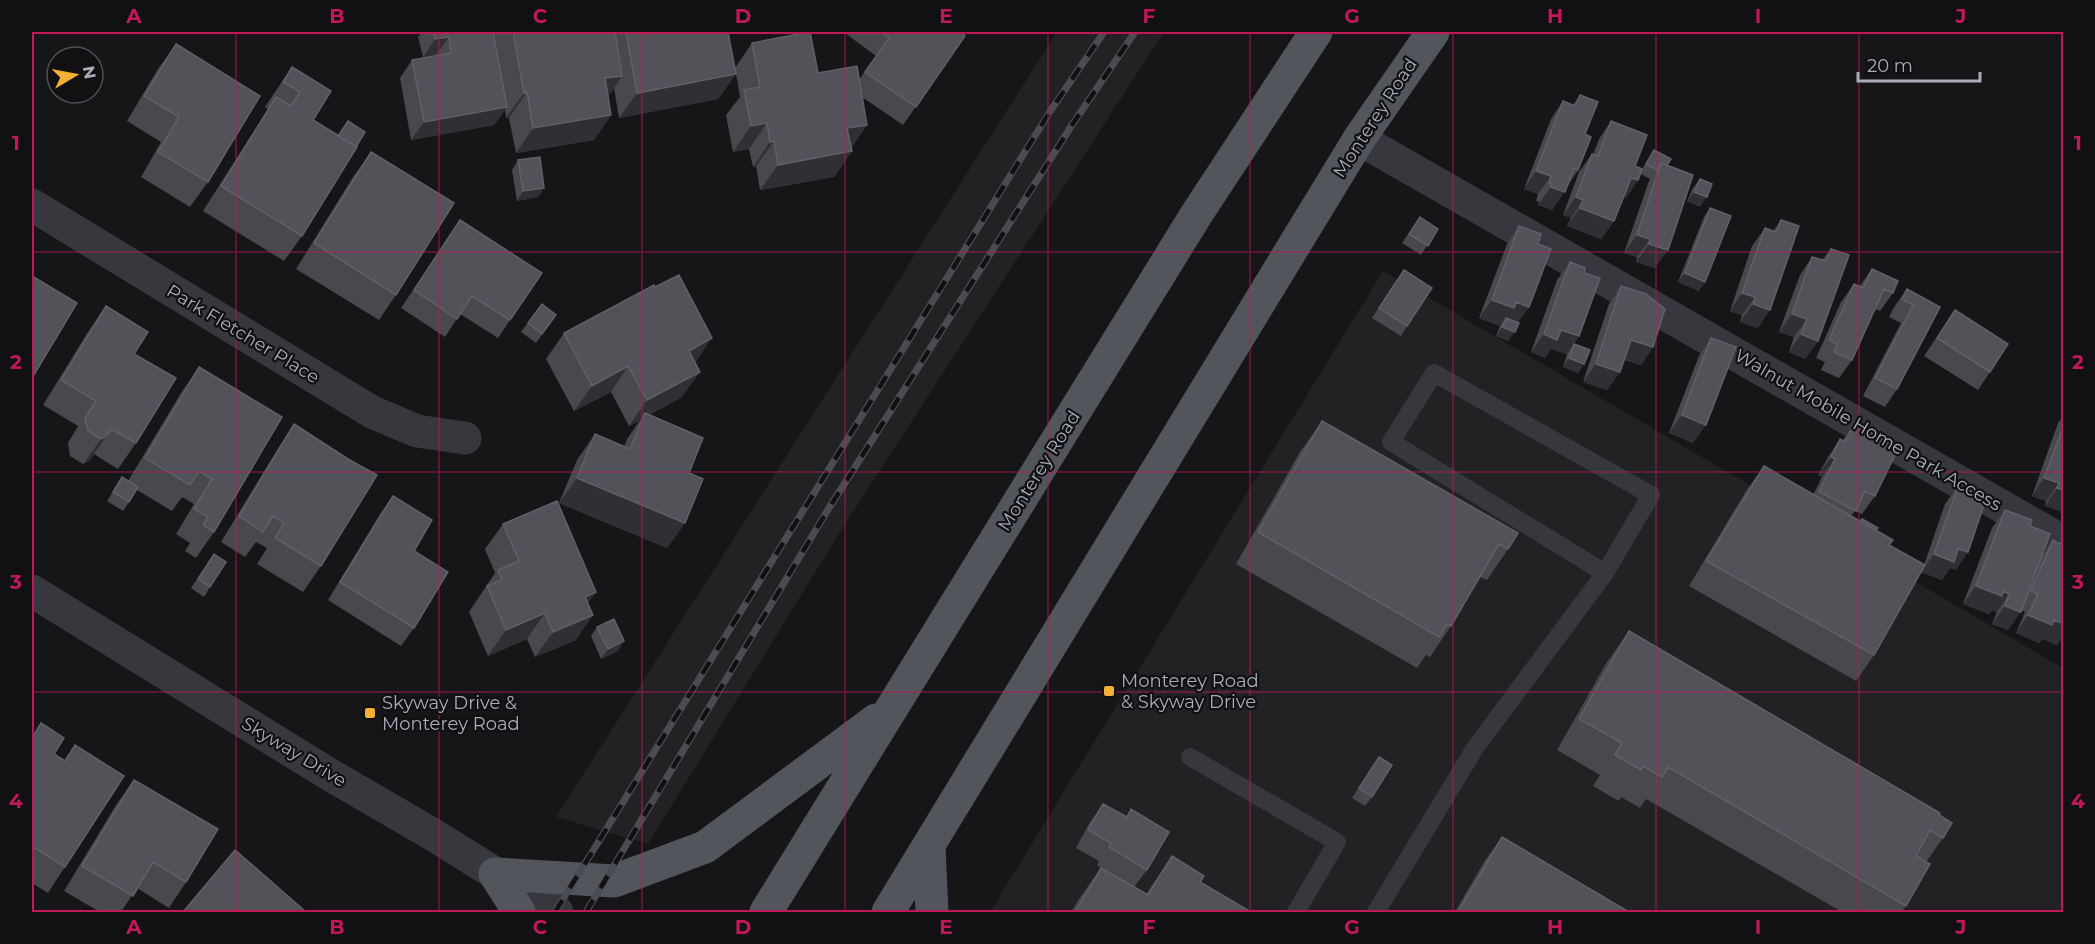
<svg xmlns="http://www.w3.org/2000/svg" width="2095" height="944" font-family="Montserrat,sans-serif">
  <rect width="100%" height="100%" fill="#161618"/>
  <path fill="#222225" d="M1057 32H1164L840 532 648 844 556 817Z
    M1383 271 2063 668V912H990Z"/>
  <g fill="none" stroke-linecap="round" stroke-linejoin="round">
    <path stroke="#37383d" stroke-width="18" d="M1190 757 1337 842 1296 912
      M1376 912 1475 748 1605 573 1651 495 1434 373 1391 442 1605 573"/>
    <path stroke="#37383d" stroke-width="33" d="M1359 139 2064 542
      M32 205 372 412 417 431 465 438
      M32 591 332 776 432 834 557 912"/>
    <path stroke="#53555c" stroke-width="33" d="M929 846 932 912
      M495 874 614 881 705 847 876 720
      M495 874 519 912
      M766 912 1196 215 1316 32
      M888 912 1359 139 1433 32"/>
    <g stroke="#4a4c52" stroke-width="7">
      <path id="rail" d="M555 912 1049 113 1104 32
        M586 912 829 508 1072 125 1135 32"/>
    </g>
    <use href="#rail" stroke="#111113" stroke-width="4.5" stroke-dasharray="14" stroke-linecap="butt"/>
  </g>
  <path fill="#47494d" d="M422 32H728L735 68 752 43 818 73 859 80 876 56 845 33 846 32H960L965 36 903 125 862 97 867 125 851 148 852 151 834 177 760 190 756 166 753 167 749 149 733 152 726 115 740 97 736 74 718 99 619 118 614 88 608 96 611 115 594 140 516 153 509 118H506L505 110 494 125 411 140 400 78 412 60 436 56V55L423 57 418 37Z
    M176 44 208 182 190 207 141 177 161 142 127 121 158 69Z
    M292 67 313 120 338 135 348 121 302 236 284 261 203 211 268 109 265 107 275 92Z
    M1580 95 1585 134 1578 170 1552 210 1538 205 1539 202 1536 201 1538 194 1524 189 1551 119 1563 101 1573 105Z
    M1611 121 1635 166 1642 169 1654 150 1667 165 1655 268 1636 262 1637 257 1624 253 1649 181 1650 179 1641 174 1638 180 1626 198 1623 197 1614 221 1601 239 1567 226 1571 218 1563 215 1579 172 1592 154 1593 155 1599 139Z
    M371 152 396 295 379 320 296 269 353 177Z
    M518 160 544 188 538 197 517 201 512 170Z
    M1700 179V207L1687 201 1693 188Z
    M1710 208 1699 291 1678 282 1704 217Z
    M1420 217 1438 229 1421 255 1402 243Z
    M460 220 510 320 498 338 460 314 445 337 401 308Z
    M1781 220 1758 328 1740 322 1742 315 1730 311 1752 246 1765 228 1773 231Z
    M1519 226 1538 244 1529 307 1518 322 1508 341 1496 336 1500 326 1479 318 1507 244Z
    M1831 249 1818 341 1805 359 1789 352 1794 337 1779 332 1800 275 1812 257 1822 260Z
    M1570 262 1584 273 1579 336 1567 354 1551 349 1545 358 1531 352 1557 280Z
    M1872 269 1893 293 1880 311 1875 309 1852 360 1839 378 1821 370 1825 362 1816 358 1841 302 1854 284 1859 287Z
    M1397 279 1407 326 1401 336 1372 318Z
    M1621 286 1653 347 1641 365 1624 360 1620 372 1607 390 1583 382 1609 304Z
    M1907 289 1940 307 1897 389 1885 407 1863 396 1901 323 1889 317 1894 307Z
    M542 304 556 315 536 343 521 332Z
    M106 306 134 354 136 443 118 469 94 454 89 461 83 464 70 456 68 443 78 426 43 405 88 332Z
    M1955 310 1990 372 1978 390 1924 356Z
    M564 333 695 363 682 397 649 415 689 473 685 523 667 548 559 503 577 460 595 434 624 447 627 439 640 420 629 426 611 392 574 411 546 359Z
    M1711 338 1693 443 1669 433 1699 356Z
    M1574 344 1584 364 1578 373 1563 367 1567 354Z
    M199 367 282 417 214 532 196 558 185 551 190 543 176 534 194 504 182 497 172 511 137 490 123 511 107 501 122 477 128 481 181 393Z
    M2064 415V511L2063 512 2045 506 2046 501 2032 496 2058 423Z
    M1322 421 1508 549 1487 580 1480 577 1451 626 1430 657 1426 655 1417 668 1236 564 1300 452Z
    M1855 422 1886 448 1875 496 1862 514 1855 511 1851 516 1876 530 1889 545 1924 565 1945 504 1958 486 1975 502 1956 570 1950 568 1942 580 1921 572 1874 655 1856 681 1689 586 1746 491 1764 466 1813 495 1822 477 1818 475 1828 457 1840 439 1843 440Z
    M294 424 321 566 303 592 257 564 267 548 256 542 245 557 221 542 277 450Z
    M393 496 414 551V628L401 646 328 600 380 514Z
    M2005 510 2030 526 2041 557 2053 540 2059 544 2063 539H2064V635L2057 645 2043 639 2039 643 2016 633 2025 612 2021 610 2008 630 1992 624 1997 612 1992 610 1989 614 1963 604 1992 528Z
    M503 524 588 603 576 640 535 657 527 639 488 656 469 612 495 573 485 549Z
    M214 554 210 587 204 597 191 588Z
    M597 627 618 651 601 659 591 636Z
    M1629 631 1939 815 1943 838 1926 862 1906 906 1901 912H1842L1646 799 1640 808 1621 797 1619 801 1593 786 1600 775 1557 750 1607 662Z
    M41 723 54 754 64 761 75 745 65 867 48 893 32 883V737Z
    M1373 766 1372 797 1365 806 1352 798Z
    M134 780 186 882 169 908 137 888 121 912H100L64 891 116 805Z
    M1103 804 1126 817 1131 809 1147 870 1134 887 1146 894 1172 856 1200 882 1251 912H1071L1079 899 1101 868 1097 865 1099 861 1076 848 1090 822Z
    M1502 837 1629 912H1455L1484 862Z"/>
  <path fill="#2f3033" d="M449 37 436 55 423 57 435 39Z
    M736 74 718 99 619 118 637 93Z
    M622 76 605 101V78Z
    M527 92 509 118H506L524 93Z
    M507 107 494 125 411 140 424 122Z
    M611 115 594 140 516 153 533 128Z
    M767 123 749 149 733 152 751 126Z
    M867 125 849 150 847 128Z
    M774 141 756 166 753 167 770 142Z
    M852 151 834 177 760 190 778 165Z
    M1536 171 1551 176 1538 194 1524 189Z
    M1631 178 1638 180 1626 198 1618 196Z
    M1551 187 1565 192 1552 210 1538 205Z
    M544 188 538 197 517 201 523 191Z
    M1694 192 1707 197 1700 207 1687 201Z
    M1576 197 1583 200 1571 218 1563 215Z
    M1580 208 1614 221 1601 239 1567 226Z
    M1637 235 1650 239 1637 257 1624 253Z
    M1649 244 1668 250 1655 268 1636 262Z
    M1685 273 1705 282 1699 291 1678 282Z
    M1742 293 1755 297 1742 315 1730 311Z
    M1492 300 1516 302 1529 307 1516 325 1506 318 1500 326 1479 318Z
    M1753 304 1770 310 1758 328 1740 322Z
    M1792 314 1807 319 1794 337 1779 332Z
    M1502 327 1515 332 1508 341 1496 336Z
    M1561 330 1579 336 1567 354 1551 349 1545 358 1531 352 1544 334Z
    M1801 334 1818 341 1805 359 1789 352Z
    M712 338 695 363 689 351Z
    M1631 340 1653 347 1641 365 1618 358Z
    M1569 358 1584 364 1578 373 1563 367Z
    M1596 364 1620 372 1607 390 1583 382Z
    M628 366 611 392 574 411 592 386Z
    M700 372 682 397 643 418 645 413 640 420 629 426 647 400Z
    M1682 415 1706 425 1693 443 1669 433Z
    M107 435 89 461 83 464 101 439Z
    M1831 457 1835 459 1822 477 1818 475Z
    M577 478 685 523 667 548 559 503Z
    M2044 478 2059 483 2046 501 2032 496Z
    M2057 488 2064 490 2063 512 2045 506Z
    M1958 549 1968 552 1956 570 1950 568 1942 580 1921 572 1934 554Z
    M1976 586 2003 591 2009 594 1997 612 1992 610 1989 614 1963 604Z
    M596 592 578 617 585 597Z
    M2005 606 2021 612 2008 630 1992 624Z
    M545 613 527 639 488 656 506 630Z
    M593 615 576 640 535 657 553 632Z
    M2028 615 2054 620 2064 624V635L2057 645 2043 639 2039 643 2016 633Z
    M624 641 618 651 601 659 608 649Z"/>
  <path fill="#525359" stroke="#5f6168" stroke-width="1.5" d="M434 32H493L507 107 424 122 412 60 451 53 449 37 435 39Z
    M513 32H615L622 76 605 78 611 115 533 128 527 92 524 93Z
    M626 32H728L736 74 637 93Z
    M810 32 818 73 857 66 867 125 847 128 852 151 778 165 774 141 770 142 767 123 751 126 744 90 760 87 752 43Z
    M880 32H960L965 36 916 107 865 72 889 38Z
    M176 44 260 96 208 182 158 152 179 117 144 96Z
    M292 67 331 91 313 120 357 147 302 236 221 186 276 97 291 106 300 92 283 82Z
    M1580 95 1598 102 1585 134 1591 137 1578 170 1574 168 1565 192 1551 187 1552 184 1549 183 1551 176 1536 171 1563 101 1575 106Z
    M348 121 365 132 356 147 338 136Z
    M1611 121 1647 135 1635 166 1642 169 1638 180 1631 178 1614 221 1580 208 1583 200 1576 197 1592 154 1598 156Z
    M1654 150 1671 159 1667 165 1661 163 1657 170 1646 164Z
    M371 152 454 203 396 295 314 243Z
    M540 157 544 188 523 191 518 160Z
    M1661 163 1693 175 1668 250 1649 244 1650 239 1637 235Z
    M1700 179 1712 184 1707 197 1694 192Z
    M1710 208 1731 216 1705 282 1685 273Z
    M1420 217 1438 229 1428 246 1409 234Z
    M460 220 542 273 510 320 472 296 457 319 414 290Z
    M1781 220 1799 226 1770 310 1753 304 1755 297 1742 293 1765 228 1776 232Z
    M1519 226 1541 234 1538 244 1551 249 1529 307 1516 302 1514 308 1492 300Z
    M1831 249 1849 255 1818 341 1801 334 1807 319 1792 314 1812 257 1826 261Z
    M1570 262 1585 268 1584 273 1600 278 1579 336 1561 330 1557 340 1544 334Z
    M1872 269 1898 281 1893 293 1884 289 1852 360 1834 352 1837 344 1829 340 1854 284 1863 288Z
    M1404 270 1432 288 1407 326 1379 308Z
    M679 275 712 338 689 351 700 372 647 400 628 366 592 386 564 333 654 285 655 287Z
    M32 276 77 303 32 378Z
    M1621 286 1646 294 1665 309 1653 347 1631 340 1620 372 1596 364Z
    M1907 289 1940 307 1897 389 1875 378 1913 305 1902 299Z
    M542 304 556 315 542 334 528 323Z
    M106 306 148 332 134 354 176 378 136 443 111 429 107 435 101 439 88 431 85 418 96 401 61 380Z
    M1955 310 2008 344 1990 372 1937 338Z
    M1506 318 1519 323 1515 332 1502 327Z
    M1711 338 1736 347 1706 425 1682 415Z
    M1574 344 1590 350 1584 364 1569 358Z
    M199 367 282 417 214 532 203 525 208 517 194 509 212 479 199 471 190 485 145 458Z
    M645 413 703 438 689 473 703 479 685 523 577 478 595 434 630 449Z
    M1322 421 1518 533 1508 549 1499 544 1451 626 1447 624 1439 637 1258 532Z
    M1855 422 1890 440 1886 448 1896 453 1875 496 1865 491 1856 511 1819 492 1835 459 1831 457 1840 439 1845 442Z
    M294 424 348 459 377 475 321 566 275 538 284 523 273 516 263 532 239 516Z
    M2064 425V490L2057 488 2059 483 2044 478Z
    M1764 466 1893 540 1889 545 1925 565 1874 655 1706 561Z
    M122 477 138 487 129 502 113 492Z
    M1958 486 1978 494 1975 502 1984 505 1968 552 1958 549 1954 562 1934 554Z
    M393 496 432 520 414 551 448 572 414 628 340 582Z
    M557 501 596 592 585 597 593 615 553 632 545 613 506 630 487 586 502 580 498 570 519 561 503 524Z
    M2005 510 2032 520 2030 526 2050 534 2021 612 2005 606 2009 594 2003 591 2002 596 1976 586Z
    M1862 519 1878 528 1876 530 1860 521Z
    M2063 539 2064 624 2054 620 2052 625 2028 615 2038 594 2031 591 2053 540 2060 544Z
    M214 554 226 562 210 587 198 579Z
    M614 619 624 641 608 649 597 627Z
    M1629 631 1940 813 1939 815 1952 823 1943 838 1930 830 1916 856 1930 864 1906 906 1668 767 1662 777 1643 766 1641 770 1615 755 1622 743 1579 719Z
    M41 723 64 738 54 754 65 761 75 745 124 776 65 867 32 846V738Z
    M1379 757 1392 765 1372 797 1359 788Z
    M134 780 218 829 186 882 153 862 133 896 82 866Z
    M1103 804 1127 817 1131 809 1169 832 1147 870 1109 847 1111 843 1088 830Z
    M1502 837 1629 912H1458Z
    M235 850 306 912H183Z
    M1172 856 1204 876 1200 882 1251 912H1075L1101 868 1148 895Z"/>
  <path fill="none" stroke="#c2185b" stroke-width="1.5" stroke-opacity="0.55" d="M236 32V912M439 32V912M642 32V912M845 32V912M1048 32V912M1250 32V912M1453 32V912M1656 32V912M1859 32V912M32 252H2064M32 472H2064M32 692H2064"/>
  <g fill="#f2b134" stroke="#111113" stroke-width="2">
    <rect x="1103" y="685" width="12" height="12" rx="3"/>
    <rect x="364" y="707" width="12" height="12" rx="3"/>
  </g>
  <g text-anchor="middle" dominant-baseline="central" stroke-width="4.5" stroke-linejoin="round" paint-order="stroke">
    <g font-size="18" fill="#a8adb8" stroke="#111113">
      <text transform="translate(1375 118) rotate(-57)">Monterey Road</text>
      <text transform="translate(243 334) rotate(31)">Park Fletcher Place</text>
      <text transform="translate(1868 430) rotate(30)">Walnut Mobile Home Park Access</text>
      <text transform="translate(1039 471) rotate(-58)">Monterey Road</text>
      <text transform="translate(294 752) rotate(31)">Skyway Drive</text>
    </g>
    <g font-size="18" fill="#a8adb8" stroke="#111113" text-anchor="start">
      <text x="1121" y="681">Monterey Road<tspan x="1121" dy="21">&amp; Skyway Drive</tspan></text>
      <text x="382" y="703">Skyway Drive &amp;<tspan x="382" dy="21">Monterey Road</tspan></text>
    </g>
  </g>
  <rect width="2095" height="944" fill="none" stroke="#111113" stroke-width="66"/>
  <g transform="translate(75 75) rotate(80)"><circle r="28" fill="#111113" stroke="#4d4f55" stroke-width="1.5"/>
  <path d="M0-4.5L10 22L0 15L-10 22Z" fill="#f2b134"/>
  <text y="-9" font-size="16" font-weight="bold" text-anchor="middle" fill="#a8adb8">N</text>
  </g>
  <path d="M1858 72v9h122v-9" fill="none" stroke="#a8adb8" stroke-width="3"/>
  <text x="1867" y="72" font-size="18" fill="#a8adb8" stroke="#111113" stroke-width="4.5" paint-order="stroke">20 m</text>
  <rect x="33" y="33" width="2029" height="878" fill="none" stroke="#c2185b" stroke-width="2"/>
  <g font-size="20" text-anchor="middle" font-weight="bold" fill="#c2185b">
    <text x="134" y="23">A</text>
    <text x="337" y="23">B</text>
    <text x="540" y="23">C</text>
    <text x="743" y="23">D</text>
    <text x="946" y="23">E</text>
    <text x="1149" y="23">F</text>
    <text x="1352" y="23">G</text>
    <text x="1555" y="23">H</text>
    <text x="1758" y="23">I</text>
    <text x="1961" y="23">J</text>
    <text x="16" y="150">1</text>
    <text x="2078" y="150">1</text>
    <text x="16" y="369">2</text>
    <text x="2078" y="369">2</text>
    <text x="16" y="589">3</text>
    <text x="2078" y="589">3</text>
    <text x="16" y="808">4</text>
    <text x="2078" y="808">4</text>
    <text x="134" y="934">A</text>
    <text x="337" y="934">B</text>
    <text x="540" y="934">C</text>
    <text x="743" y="934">D</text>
    <text x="946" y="934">E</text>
    <text x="1149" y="934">F</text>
    <text x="1352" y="934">G</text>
    <text x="1555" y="934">H</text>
    <text x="1758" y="934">I</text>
    <text x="1961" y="934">J</text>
  </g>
</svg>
